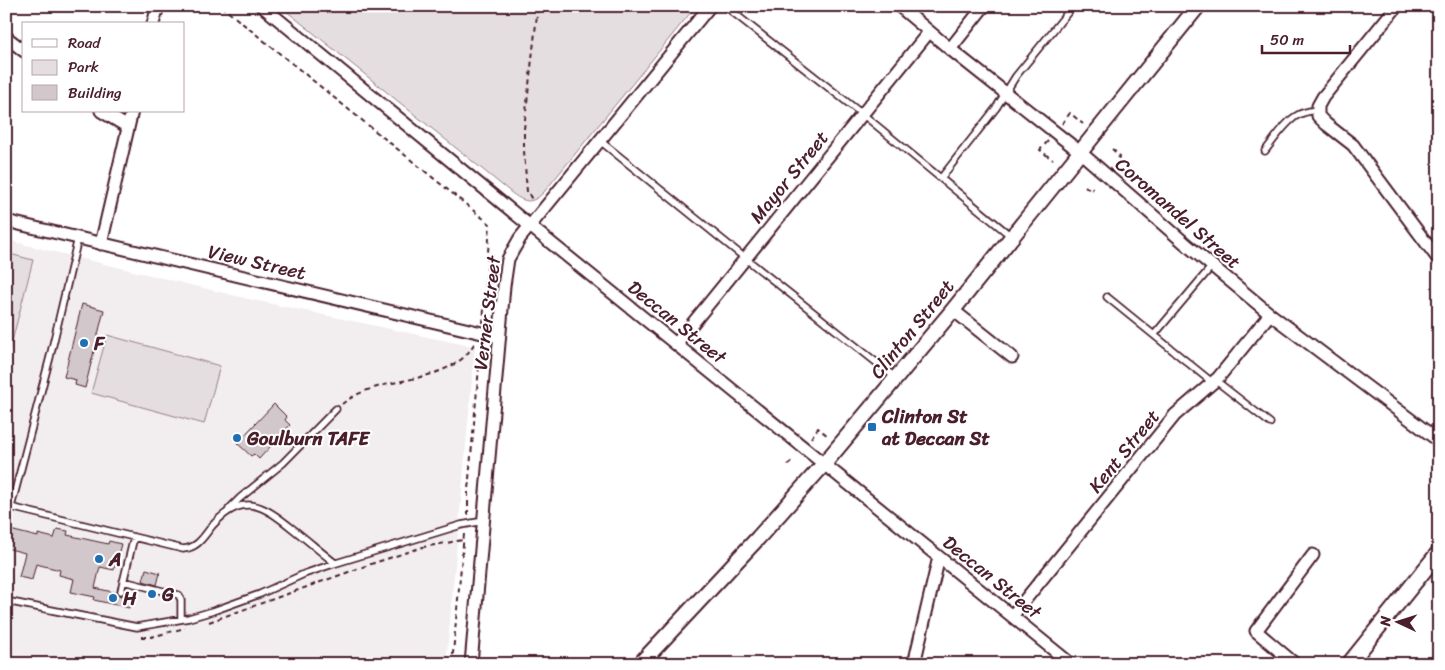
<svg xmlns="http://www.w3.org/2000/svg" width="1445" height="670" font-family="Sriracha,sans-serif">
  <rect width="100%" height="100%" fill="#fff"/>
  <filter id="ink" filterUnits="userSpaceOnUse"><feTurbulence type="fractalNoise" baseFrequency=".02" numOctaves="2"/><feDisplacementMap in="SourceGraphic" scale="10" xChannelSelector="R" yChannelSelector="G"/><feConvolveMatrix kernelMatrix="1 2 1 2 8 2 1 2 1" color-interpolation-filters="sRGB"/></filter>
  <g filter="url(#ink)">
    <path fill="#f2eeef" d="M6 240 240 297 475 347 446 664H6Z"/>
    <path fill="#e5dee0" stroke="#987e86" d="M280 6H696L544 192C532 204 526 203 513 194Z
      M6 253 33 260 9 353 6 352Z
      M107 335 220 366 204 424 91 393Z"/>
    <path fill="#d2c7cb" stroke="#4a1f2b" d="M82 304 104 310 85 388 75 385 76 380 64 377Z
      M274 404 287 417 285 420 290 425 259 459 254 454 251 456 237 443Z
      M6 529 38 537V534L54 538 57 529 68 531 67 535 108 544 109 541 121 544 114 570 100 567 95 588 117 593 120 596 124 595 131 596 129 608 94 600 95 597 71 592 74 579 59 575 60 570 36 564 32 580 19 577 25 553 6 548Z
      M146 569 160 573 157 585 143 581Z"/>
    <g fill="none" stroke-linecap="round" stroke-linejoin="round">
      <g stroke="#4a1f2b" stroke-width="9">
        <path id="service" d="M725 6 871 121 1011 236
          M599 140 745 258 896 378
          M1265 151C1274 140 1286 121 1298 115 1305 111 1311 111 1318 110
          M941 178 996 108 1016 76 1073 6
          M1107 297 1213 383
          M1154 335 1212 266
          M1215 380 1270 423
          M6 506 183 549C198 548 204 536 212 526 243 491 263 505 293 529 307 540 321 552 335 563
          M11 507 50 357 78 238
          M229 509 240 498 283 463 336 409
          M123 581 179 595 181 600V619
          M121 591 134 537
          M6 601 137 627 189 618 213 611 260 594 304 574 333 564 461 525 484 521"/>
      </g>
      <g stroke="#4a1f2b" stroke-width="15">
        <path id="minor" d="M262 6 530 226 1071 664
          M899 6 950 49 1080 152 1187 245 1270 314 1439 441
          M1397 6 1323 97 1318 106V116L1326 124 1353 145 1439 260
          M153 24 158 6
          M6 37 24 51
          M950 49 984 6
          M101 111 128 127
          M6 221 499 337
          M101 244 132 111
          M953 310 1012 357
          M676 344 929 32
          M1012 616 1175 415 1218 378 1270 314
          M471 664 504 286 508 259 520 238 710 6
          M914 664 939 557
          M1295 664 1256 631 1313 555"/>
      </g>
      <g stroke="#4a1f2b" stroke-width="18">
        <path id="tertiary" d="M640 664 758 538 824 464 953 310 1198 6
          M1349 664 1439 552"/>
      </g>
      <path stroke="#4a1f2b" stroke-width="2" stroke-dasharray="5 4" stroke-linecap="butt" d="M221 6 490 224 483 323
        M1062 124 1070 113 1083 124
        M1048 141 1040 150 1053 160
        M1112 149 1120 156 1117 160
        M1085 186 1091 191 1093 188
        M527 192 524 151V129L538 6
        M529 194 532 200
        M342 404C377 376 428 386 463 358 468 354 471 348 475 343
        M811 438 818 428 828 436
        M788 465 792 461
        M468 515V490L481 345
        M209 622 371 564 423 547 463 540
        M141 637H151L185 628
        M452 664 464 534"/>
      <use href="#service" stroke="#fff" stroke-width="5.5"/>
      <use href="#minor" stroke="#fff" stroke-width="11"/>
      <use href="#tertiary" stroke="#fff" stroke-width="14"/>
    </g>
  </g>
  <g fill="#1f6fb2" stroke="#fff" stroke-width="2">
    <circle cx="84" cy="343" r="5"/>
    <rect x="867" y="422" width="10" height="10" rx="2.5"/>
    <circle cx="237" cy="438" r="5"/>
    <circle cx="99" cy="559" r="5"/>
    <circle cx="152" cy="594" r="5"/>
    <circle cx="113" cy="598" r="5"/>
  </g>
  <g text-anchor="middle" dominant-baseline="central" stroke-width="4" stroke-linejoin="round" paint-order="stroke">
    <g font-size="19" fill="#4a1f2b" stroke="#fff">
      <text transform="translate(789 177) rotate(-51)">Mayor Street</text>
      <text transform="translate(1178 213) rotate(41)">Coromandel Street</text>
      <text transform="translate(257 262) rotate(13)">View Street</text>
      <text transform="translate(487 313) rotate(-83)">Verner Street</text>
      <text transform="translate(677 322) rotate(39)">Deccan Street</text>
      <text transform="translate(912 329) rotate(-51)">Clinton Street</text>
      <text transform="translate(1124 451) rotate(-51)">Kent Street</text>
      <text transform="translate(992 577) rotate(39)">Deccan Street</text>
    </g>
    <g font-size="19" font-weight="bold" fill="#4a1f2b" stroke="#fff" text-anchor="start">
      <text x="94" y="343">F</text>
      <text x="882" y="416">Clinton St<tspan x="882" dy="22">at Deccan St</tspan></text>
      <text x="247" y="438">Goulburn TAFE</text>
      <text x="109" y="559">A</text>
      <text x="162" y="594">G</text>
      <text x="123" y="598">H</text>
    </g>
  </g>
  <rect width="1445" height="670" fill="none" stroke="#fff" stroke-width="25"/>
  <rect x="12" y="12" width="1420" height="645" fill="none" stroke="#4a1f2b" stroke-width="2" filter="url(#ink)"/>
  <rect x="22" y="22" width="162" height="90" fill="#ffffff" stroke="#b7a5aa"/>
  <rect x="32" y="39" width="25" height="8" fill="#ffffff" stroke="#b7a5aa"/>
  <text x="68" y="48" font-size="15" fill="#4a1f2b">Road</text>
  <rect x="32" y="60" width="25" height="15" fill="#e5dee0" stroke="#b7a5aa"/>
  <text x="68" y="72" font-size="15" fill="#4a1f2b">Park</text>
  <rect x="32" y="85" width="25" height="15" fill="#d2c7cb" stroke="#b7a5aa"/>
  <text x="68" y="98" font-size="15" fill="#4a1f2b">Building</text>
  <g transform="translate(1398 622) rotate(274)" stroke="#ffffff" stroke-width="4" paint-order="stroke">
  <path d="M0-4L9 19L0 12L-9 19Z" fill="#4a1f2b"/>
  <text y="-8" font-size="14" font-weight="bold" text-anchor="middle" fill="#4a1f2b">N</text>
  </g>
  <path d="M1262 45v8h88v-8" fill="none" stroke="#4a1f2b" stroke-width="2.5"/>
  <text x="1270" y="45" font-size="15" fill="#4a1f2b" stroke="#ffffff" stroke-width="4" paint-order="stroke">50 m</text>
</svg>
